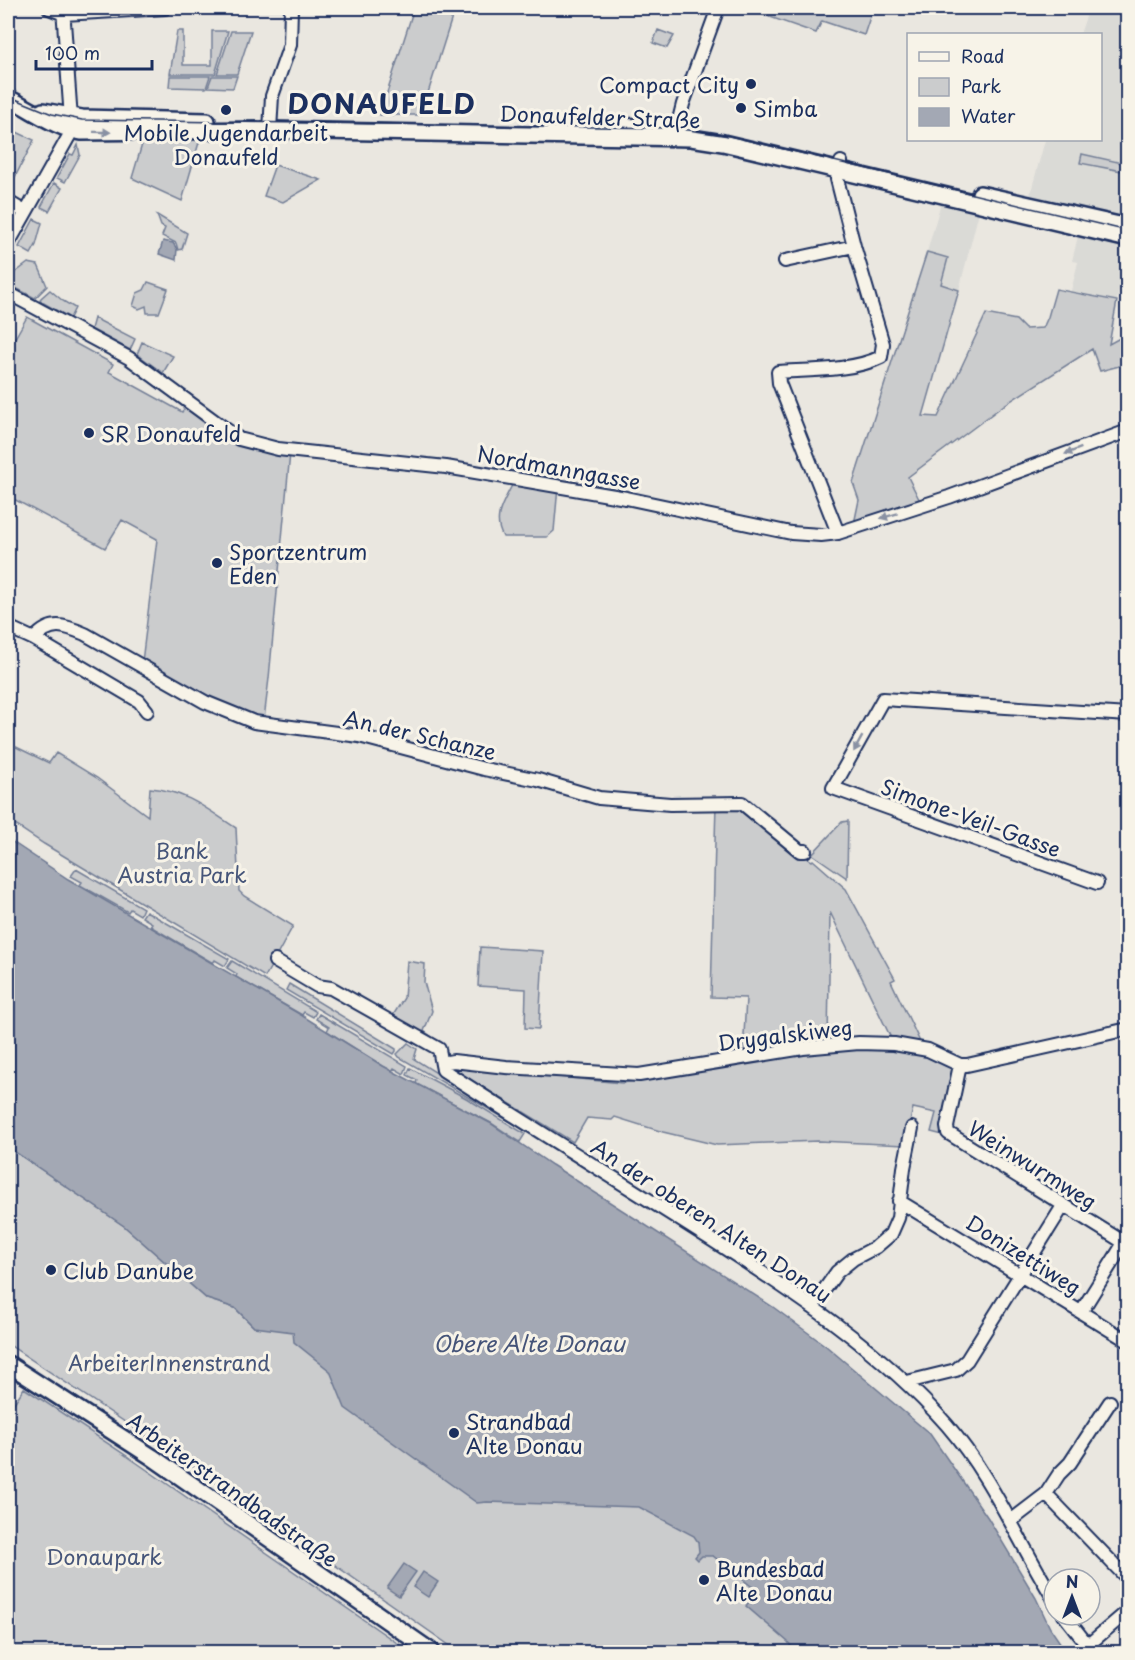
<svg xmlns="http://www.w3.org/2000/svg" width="1135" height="1660" font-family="'Playpen Sans',sans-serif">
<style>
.built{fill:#dadad6}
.green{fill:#cbcccd;stroke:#737e96;stroke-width:1.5}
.water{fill:#a3a8b4;stroke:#6d7892;stroke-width:1.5}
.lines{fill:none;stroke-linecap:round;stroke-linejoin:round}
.minor-casing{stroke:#1b2f5e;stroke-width:16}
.major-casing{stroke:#1b2f5e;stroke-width:20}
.minor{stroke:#f7f3e8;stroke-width:12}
.major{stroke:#f7f3e8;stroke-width:15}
.tram{stroke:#1b2f5e;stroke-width:1.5}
.oneway{fill:#8991a3}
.poi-dot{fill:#1b2f5e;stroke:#f7f3e8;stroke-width:2}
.labels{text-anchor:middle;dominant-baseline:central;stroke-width:6;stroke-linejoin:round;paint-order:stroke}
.poi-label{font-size:21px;fill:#1b2f5e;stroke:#f7f3e8;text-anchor:start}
.street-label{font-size:21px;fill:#1b2f5e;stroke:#f7f3e8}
.park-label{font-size:21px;fill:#47567a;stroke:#f7f3e8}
.water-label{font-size:22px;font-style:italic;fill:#445378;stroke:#f7f3e8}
.district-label{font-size:27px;font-weight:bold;letter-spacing:1.5px;fill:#1b2f5e;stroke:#f7f3e8}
</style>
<rect width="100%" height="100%" fill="#eae7e0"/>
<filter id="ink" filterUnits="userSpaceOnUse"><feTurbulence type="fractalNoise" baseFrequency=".0167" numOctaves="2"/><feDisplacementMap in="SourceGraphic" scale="12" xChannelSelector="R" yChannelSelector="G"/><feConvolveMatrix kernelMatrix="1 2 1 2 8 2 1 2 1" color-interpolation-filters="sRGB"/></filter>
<g filter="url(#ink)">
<path class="built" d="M1089 8H1127L1128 243 1117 301 1071 291 1078 262 1072 261 1079 232 1024 217 1045 140H1100V34H1080Z
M942 199 980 208 959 290 940 284 948 258 927 252Z"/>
<path class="green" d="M414 8H455L421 115H380Z
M744 8H873L864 35 822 21 816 33Z
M658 30 674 36 667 48 653 43Z
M177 31H183V65H212V31H228L215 74H170Z
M231 31H251L237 74H217Z
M170 76H210L206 88 169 87Z
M212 76H237L233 88 208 87Z
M8 128 34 140 14 179 8 175Z
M200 139 182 201 132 178 143 141Z
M78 145 80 155 65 182 57 178 70 154 73 155Z
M1082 154 1127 164V172L1080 163Z
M275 165 321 180 283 202 264 196Z
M54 183 62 188 49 211 41 207Z
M157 215 187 233 182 249 178 250 176 243 162 236 165 228 161 226Z
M34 219 42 223 36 245 31 254 19 247Z
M927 252 948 258 941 284 959 290 923 416 938 417 986 314 1016 320 1025 329 1043 328 1048 317 1056 289 1117 301 1109 344 1127 334V364L1100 371 1092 349 1004 405 908 477 921 503 854 524 859 500 853 483Z
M28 263 38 265 47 286 35 298 8 284V278Z
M148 282 168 289 159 313H147L146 306 139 309 133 306 137 293 144 290Z
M50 290 63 301 75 308 70 318 40 301 41 298Z
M27 317 113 364 109 372 115 375 182 412 186 406 238 443 290 453 269 678 264 719 216 705 142 662 157 539 122 520 105 548 8 496V334L15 338Z
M94 318 135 339 130 350 91 329Z
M142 342 173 356 163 373 137 354Z
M514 481 558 487 554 531 547 537H503C491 516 505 501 514 481Z
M8 743 49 763 56 753 97 778 148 816 150 788C186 791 207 809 236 828L239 891 244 896 293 926 265 977 44 844 8 820Z
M716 803H742L805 851 806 857 812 861 813 860 846 889 895 979 891 981 921 1044 892 1040 830 912 828 1042 743 1054 746 998 711 997Z
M848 821 847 878 812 854 842 822Z
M76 869 143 908 140 915 130 909 128 912 80 885 82 882 71 876Z
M146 911 229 959 225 966 215 960 213 963 150 926 152 923 142 917Z
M480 947 543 951 539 1029 525 1028 526 989 478 986Z
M232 961 315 1011 316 1012 313 1017 304 1012 302 1015 236 977 237 974 227 968Z
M407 961 425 964 424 982 432 1011 424 1031 432 1037 426 1041 390 1020 404 998Z
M289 984 396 1049V1051L394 1054 286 990Z
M319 1014 407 1066 404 1074 394 1068 392 1071 383 1066 327 1031 329 1027 316 1019Z
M408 1043 417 1049 414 1059 523 1127V1129L399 1057 397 1054Z
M847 1047 891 1048 911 1055 919 1053 952 1067 955 1073 943 1135 931 1132 936 1113 913 1108 905 1145 818 1141 717 1145 663 1132 615 1117 612 1120 587 1118 573 1142 450 1067 456 1065 461 1068 622 1083Z
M410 1068 466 1098 525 1134 520 1142 491 1123 416 1084 417 1080 407 1075Z
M8 1147 124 1226 207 1299 235 1308 254 1327 284 1280 885 1652H459L242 1500 8 1344Z
M24 1388 127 1456 410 1652H8V1412Z"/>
<path class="water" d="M163 241 173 243 177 249 176 260 159 254Z
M8 839 68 879 301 1015 383 1066 490 1123 552 1165 773 1307 826 1346 930 1434 988 1518 1036 1598 1050 1628 1065 1650 1063 1652H795L788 1642 746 1606 756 1590 713 1556H702L698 1560 695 1557 699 1552 698 1542 694 1536 639 1507 487 1502 477 1503 345 1408 330 1371 294 1342 293 1332 254 1327 235 1308 207 1299 124 1226 8 1147Z
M404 1564 416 1572 399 1596 387 1588Z
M423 1572 438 1582 428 1597 413 1587Z"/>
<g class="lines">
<g class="minor-casing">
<path id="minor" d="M49 8 64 14 165 8
M270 130 272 96 290 45 291 8
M675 136 683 104 718 8
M8 202 25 212
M8 244 69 136 71 119 63 8
M785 261 854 246
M8 293 129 358 239 439 278 449 446 467 626 498 791 533 821 535 838 533 949 497 1128 431
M838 533 779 383 778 372C810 370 853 371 881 357L883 344 854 246 837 179 841 162
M8 627 34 639 139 701 147 711
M34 639C51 620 64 625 85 634L205 702 254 722 359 736 484 769 538 780 599 798 670 804 742 803 800 851H805
M1097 883 833 788 883 699 1128 715
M275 961 317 986 331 988 439 1049 443 1070C532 1128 623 1183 712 1240 796 1294 881 1350 947 1425 992 1477 1018 1541 1054 1599
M442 1063 453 1061 506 1067 639 1075 803 1048 859 1043 894 1044 928 1050 960 1065H967L1128 1029
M960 1065 947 1127 948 1133 1128 1245
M899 1201 1128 1341
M812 1307 837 1272 853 1259 876 1247 891 1234 898 1218 904 1168 912 1128
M1081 1312 1124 1243
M907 1382 956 1370 967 1360 1063 1206
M1046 1494 1128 1579
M1012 1520 1046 1494 1059 1474 1070 1463 1110 1402
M1064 1615 1093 1652
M1087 1646 1128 1611"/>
</g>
<g class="major-casing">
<path id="major" d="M8 98C32 109 55 128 82 132L270 130 691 138 723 143 1128 239
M43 111 82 118 207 121
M561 125 687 128
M980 194 1128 227
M8 1364 152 1457 432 1652"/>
</g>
<use href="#minor" class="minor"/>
<use href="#major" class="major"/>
<path class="tram" d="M8 96 52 114 82 120 675 128 729 136 1128 231"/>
</g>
<defs><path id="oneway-solid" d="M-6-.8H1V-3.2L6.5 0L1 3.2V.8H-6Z" transform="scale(1.5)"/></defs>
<g class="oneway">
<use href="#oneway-solid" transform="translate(102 132) rotate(1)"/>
<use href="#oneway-solid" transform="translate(1073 451) rotate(159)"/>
<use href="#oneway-solid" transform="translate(889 516) rotate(163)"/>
<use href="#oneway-solid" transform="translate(858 744) rotate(119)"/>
</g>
</g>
<g class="poi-dot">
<circle cx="751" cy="84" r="6"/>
<circle cx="741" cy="108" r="6"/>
<circle cx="226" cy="110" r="6"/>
<circle cx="89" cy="433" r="6"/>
<circle cx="217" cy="563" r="6"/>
<circle cx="51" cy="1270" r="6"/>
<circle cx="454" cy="1433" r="6"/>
<circle cx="704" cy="1580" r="6"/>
</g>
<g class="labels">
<g class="poi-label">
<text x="739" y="84" text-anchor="end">Compact City</text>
<text x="753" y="108">Simba</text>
<text x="226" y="132" text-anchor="middle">Mobile Jugendarbeit<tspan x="226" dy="24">Donaufeld</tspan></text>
<text x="101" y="433">SR Donaufeld</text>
<text x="229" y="551">Sportzentrum<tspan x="229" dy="24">Eden</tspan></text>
<text x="63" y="1270">Club Danube</text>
<text x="466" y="1421">Strandbad<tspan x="466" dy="24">Alte Donau</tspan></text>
<text x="716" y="1568">Bundesbad<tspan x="716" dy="24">Alte Donau</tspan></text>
</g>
<g class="street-label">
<text transform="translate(600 116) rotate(2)">Donaufelder Straße</text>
<text transform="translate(559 467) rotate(10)">Nordmanngasse</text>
<text transform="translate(420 734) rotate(13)">An der Schanze</text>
<text transform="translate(971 817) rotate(20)">Simone-Veil-Gasse</text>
<text transform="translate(785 1034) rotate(-7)">Drygalskiweg</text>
<text transform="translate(1033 1164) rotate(32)">Weinwurmweg</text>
<text transform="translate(712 1220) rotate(33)">An der oberen Alten Donau</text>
<text transform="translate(1024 1254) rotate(32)">Donizettiweg</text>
<text transform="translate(233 1489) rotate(35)">Arbeiterstrandbadstraße</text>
</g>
<g class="park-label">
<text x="182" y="850">Bank<tspan x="182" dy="24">Austria Park</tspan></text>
<text x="169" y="1362">ArbeiterInnenstrand</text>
<text x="104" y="1556">Donaupark</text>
</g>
<g class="water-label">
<text x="529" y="1342">Obere Alte Donau</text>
</g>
<g class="district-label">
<text x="382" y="102">DONAUFELD</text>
</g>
</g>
<rect width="1135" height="1660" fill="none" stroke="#f7f3e8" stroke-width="30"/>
<rect x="15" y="15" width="1105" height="1630" fill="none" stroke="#1b2f5e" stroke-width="2" filter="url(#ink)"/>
<rect x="907" y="33" width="195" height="108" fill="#f7f3e8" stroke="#9fa5b1" stroke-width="1.5"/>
<rect x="919" y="52" width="30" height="9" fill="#f7f3e8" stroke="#9fa5b1" stroke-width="1.5"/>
<text x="961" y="63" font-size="18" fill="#1b2f5e">Road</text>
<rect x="919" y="78" width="30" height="18" fill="#cbcccd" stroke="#9fa5b1" stroke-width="1.5"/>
<text x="961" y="93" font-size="18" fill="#1b2f5e">Park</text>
<rect x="919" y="108" width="30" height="18" fill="#a3a8b4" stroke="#9fa5b1" stroke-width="1.5"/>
<text x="961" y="123" font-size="18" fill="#1b2f5e">Water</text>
<g transform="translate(1072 1597)"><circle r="28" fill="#f7f3e8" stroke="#9fa5b1" stroke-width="1.5"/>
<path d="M0-4.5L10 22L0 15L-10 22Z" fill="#1b2f5e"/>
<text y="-9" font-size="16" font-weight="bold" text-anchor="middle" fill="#1b2f5e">N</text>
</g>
<path d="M36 60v9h116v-9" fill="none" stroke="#1b2f5e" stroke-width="3"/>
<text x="45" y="60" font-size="18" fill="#1b2f5e" stroke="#f7f3e8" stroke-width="4.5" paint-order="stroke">100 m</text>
</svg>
